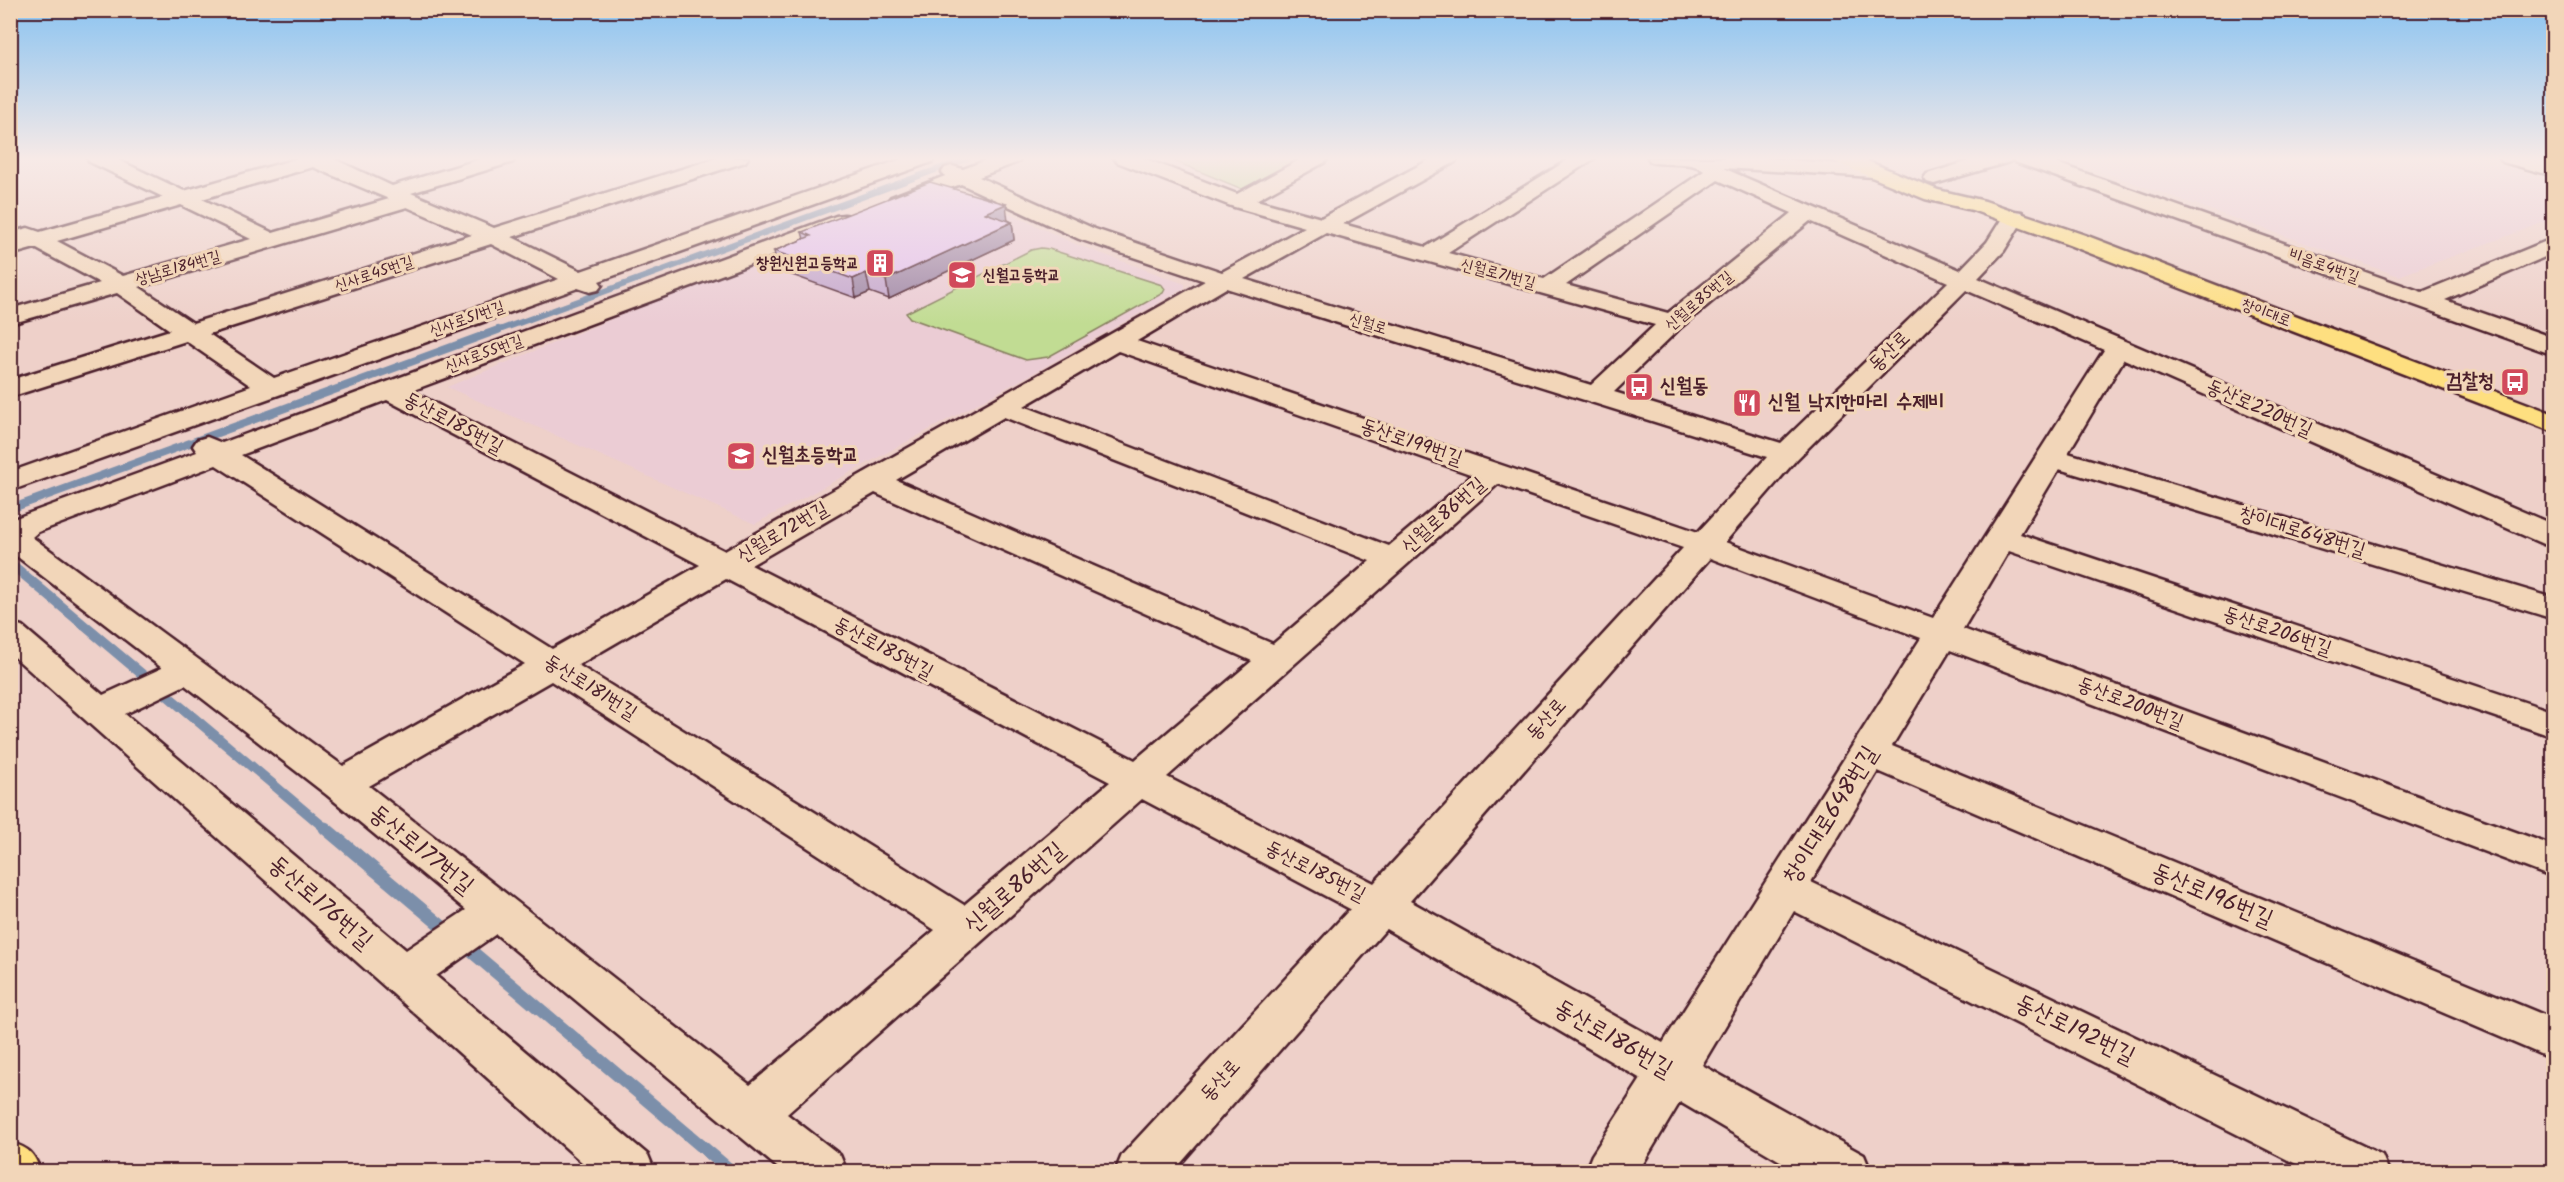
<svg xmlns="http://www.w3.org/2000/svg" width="2564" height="1182" font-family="Kalam,'Poor Story',sans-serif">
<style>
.built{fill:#ebccd4}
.green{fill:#c1dc93;stroke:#867e5f;stroke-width:1.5}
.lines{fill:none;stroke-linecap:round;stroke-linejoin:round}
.stream-far3{stroke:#7c8faa;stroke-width:6}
.stream-far2{stroke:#7c8faa;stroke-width:8}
.stream-far1{stroke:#7c8faa;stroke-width:10}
.stream{stroke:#7c8faa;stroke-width:13}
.minor-casing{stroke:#4a1f2b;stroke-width:5}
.major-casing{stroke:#4a1f2b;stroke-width:5}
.minor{fill:#f2d6b9;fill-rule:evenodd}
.major{fill:#fedf80;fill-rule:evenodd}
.wall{fill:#c4a7cd;stroke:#4a1f2b;stroke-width:1.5}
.shaded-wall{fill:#a088a7;stroke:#4a1f2b;stroke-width:1.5}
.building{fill:#e4c2ee;stroke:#4a1f2b;stroke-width:1.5}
.labels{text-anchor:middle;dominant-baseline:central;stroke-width:6;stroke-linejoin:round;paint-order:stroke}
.far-poi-label{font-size:16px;font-weight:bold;fill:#4a1f2b;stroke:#f2d6b9;text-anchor:end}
.far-street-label{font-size:16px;fill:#4a1f2b;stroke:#f2d6b9}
.street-label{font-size:20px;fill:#4a1f2b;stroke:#f2d6b9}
.poi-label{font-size:20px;font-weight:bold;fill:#4a1f2b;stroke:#f2d6b9;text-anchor:start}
.near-street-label{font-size:24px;fill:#4a1f2b;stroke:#f2d6b9}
</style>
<rect width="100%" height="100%" fill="#eed0c9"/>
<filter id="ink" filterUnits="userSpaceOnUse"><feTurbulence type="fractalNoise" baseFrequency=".0167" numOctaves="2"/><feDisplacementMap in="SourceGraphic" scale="12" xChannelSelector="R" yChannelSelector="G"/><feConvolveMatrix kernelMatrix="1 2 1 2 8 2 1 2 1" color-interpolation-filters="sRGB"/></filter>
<g filter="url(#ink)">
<path class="built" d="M2063 158H2476L2553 180V219L2399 276Z
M946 187H954L1075 244 1185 284V288L1032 374 755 524 447 387 740 266Z"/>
<path class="green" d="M1167 158H1302L1242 189Z
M1041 248 1049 249 1162 285 1165 289 1163 293 1048 357 1026 360 910 318 906 313 1031 250Z"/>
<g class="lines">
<path class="stream-far3" d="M494 332 968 158"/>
<path class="stream-far2" d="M10 509 498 330"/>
<path class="stream-far1" d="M10 563 326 829"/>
<path class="stream" d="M325 828 451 934
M464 945 732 1172"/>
<g class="minor-casing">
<path id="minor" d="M87 158H114L184 191 299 158H332L392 186 484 158H516L513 162 411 193 494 228 717 158H748L745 162 512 237 581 271 905 158H935L932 162 599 281 602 285 598 290 590 292 578 288 10 491V472L251 386 186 341 10 397V380L170 330 117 293 10 324V309L100 283 35 248 10 255V241L19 238 17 235 20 230 28 228 40 232 163 197 90 162ZM313 167 389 199 273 233 202 199ZM181 205 251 239 123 276 57 241ZM407 207 472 235 193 323 139 287ZM491 244 559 279 274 378 209 334Z
M992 158H1021L1018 162 979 177 1095 229 1222 272 1305 227 1231 206 1117 162 1114 158H1143L1237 194 1303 158H1328L1325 162 1256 200 1321 218 1433 158H1458L1455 162 1343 224 1426 247 1571 158H1595L1448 253 1544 279 1704 171C1692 160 1667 166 1651 162L1648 158H1763L1881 167 1884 171 1881 175 1874 177 1723 168 1960 270 1987 242 2006 212 2014 211 2022 212 2025 217 2004 251 1978 278 2554 525V546L2543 544 2124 359 2068 453 2554 598V619L2059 469 2020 534 2554 712V737L2009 551 1963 629 2554 846V878L1950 650 1892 746 2554 1019V1060L1878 771 1811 882 2382 1155 2389 1172H2312L1794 911 1702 1065 1864 1155 1871 1172H1799L1680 1102 1638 1172H1585L1592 1155 1641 1079 1386 929 1173 1172H1115L1122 1155 1350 909 1142 799 787 1114 840 1155 847 1172H783L496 934 436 976 648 1155 655 1172H593L10 653V623L22 626 103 695 162 668 10 551V524L16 518 197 452 193 446 197 440 207 437 222 443 836 216 844 215 852 216 855 221 852 226 411 391 725 551 1205 281 1079 239 961 184 898 207 891 205 888 201 891 197 945 176 942 172 945 168 952 166 963 169ZM1718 180 1792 213 1668 313 1566 285ZM1810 221 1948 282 1781 443 1614 392 1681 327ZM1326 233 1655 325 1591 385 1244 279ZM1226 288 1767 457 1698 532 1137 341ZM1966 290 2104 350 1933 618 1725 542 1796 460ZM1118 351 1473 475 1389 546 1024 406ZM387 400 700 565 552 649 241 455ZM1004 417 1370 561 1273 644 896 480ZM216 465 525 664 343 766 32 537 38 532ZM1498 484 1683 548 1374 883 1167 777ZM875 493 1252 661 1135 760 751 565ZM1710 558 1921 638 1663 1043 1410 901ZM726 579 1110 782 964 905 578 665ZM551 681 935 930 750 1085 369 786ZM185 685 327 795 466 910 406 950 125 714Z
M1979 158H2012L2009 162 1934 184 1927 182 1924 178 1927 174Z
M2012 158H2042L2422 292 2554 238V253L2445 300 2554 338V355L2015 162Z
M2500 158H2534L2554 164V176L2503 162Z"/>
</g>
<g class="major-casing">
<path id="major" d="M1832 158H1860L1938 190 1985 201 2085 235 2554 414V432L2069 245 1972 210 1925 199 1835 162Z
M10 1142C30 1149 33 1152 41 1172H10Z"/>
</g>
<use href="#minor" class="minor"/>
<use href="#major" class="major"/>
</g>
<path class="wall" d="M1008 220 1012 222 1014 240 889 299 870 292 856 298 778 270 774 251 804 239 802 232Z"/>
<path class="shaded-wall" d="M1006 204 1008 222 985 213Z
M1012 222 1014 240 889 299 886 280Z
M866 273 870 292 856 298 853 279Z"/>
<path class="building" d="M930 182 1006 204 985 213 1012 222 886 280 866 273 853 279 774 251 811 236 802 232Z"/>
</g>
<linearGradient id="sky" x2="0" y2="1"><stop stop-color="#8ac3f1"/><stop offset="0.49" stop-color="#f7eae7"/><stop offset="1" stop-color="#f7eae7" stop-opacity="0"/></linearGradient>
<rect width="2564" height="324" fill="url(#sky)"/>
<defs>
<g id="building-square" transform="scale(1.5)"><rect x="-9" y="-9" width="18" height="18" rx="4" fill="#d1495b" stroke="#f2d6b9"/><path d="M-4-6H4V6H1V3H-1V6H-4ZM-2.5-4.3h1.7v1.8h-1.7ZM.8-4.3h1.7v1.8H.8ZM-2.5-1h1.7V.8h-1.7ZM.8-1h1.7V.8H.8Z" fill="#fff"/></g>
<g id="school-square" transform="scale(1.5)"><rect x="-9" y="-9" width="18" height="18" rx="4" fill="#d1495b" stroke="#f2d6b9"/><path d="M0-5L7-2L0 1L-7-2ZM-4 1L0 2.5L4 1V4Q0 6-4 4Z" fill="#fff"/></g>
<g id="bus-square" transform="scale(1.5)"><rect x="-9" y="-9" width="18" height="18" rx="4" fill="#d1495b" stroke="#f2d6b9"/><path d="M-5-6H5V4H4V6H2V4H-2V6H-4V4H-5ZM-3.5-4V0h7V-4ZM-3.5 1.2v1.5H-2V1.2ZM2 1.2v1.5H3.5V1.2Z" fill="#fff"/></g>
<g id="restaurant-square" transform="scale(1.5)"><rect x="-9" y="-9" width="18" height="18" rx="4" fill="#d1495b" stroke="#f2d6b9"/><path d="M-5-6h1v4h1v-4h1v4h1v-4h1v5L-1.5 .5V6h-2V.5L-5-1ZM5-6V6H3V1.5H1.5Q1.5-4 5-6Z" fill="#fff"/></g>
</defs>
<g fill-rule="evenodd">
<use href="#building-square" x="880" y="263"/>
<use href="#school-square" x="962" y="275"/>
<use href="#bus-square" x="2515" y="382"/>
<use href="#bus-square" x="1639" y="387"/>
<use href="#restaurant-square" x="1747" y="403"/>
<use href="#school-square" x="741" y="456"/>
</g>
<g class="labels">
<g class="far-poi-label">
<text x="859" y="263">창원신원고등학교</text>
<text x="983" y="275" text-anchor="start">신월고등학교</text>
</g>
<g class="far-street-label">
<text transform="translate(2324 266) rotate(20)">비음로4번길</text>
<text transform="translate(178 268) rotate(-16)">상남로184번길</text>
<text transform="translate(374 274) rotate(-18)">신사로45번길</text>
<text transform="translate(1498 274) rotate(15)">신월로71번길</text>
<text transform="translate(1699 301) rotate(-40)">신월로85번길</text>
<text transform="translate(2266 313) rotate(21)">창이대로</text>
<text transform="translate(467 319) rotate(-19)">신사로51번길</text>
<text transform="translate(1368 324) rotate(17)">신월로</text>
<text transform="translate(484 354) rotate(-20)">신사로55번길</text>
</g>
<g class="street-label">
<text transform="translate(1890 352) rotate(-44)">동산로</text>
<text transform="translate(2259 409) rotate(24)">동산로220번길</text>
<text transform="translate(453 424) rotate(28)">동산로185번길</text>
<text transform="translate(1411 443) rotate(19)">동산로199번길</text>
<text transform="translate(1444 516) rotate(-41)">신월로86번길</text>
<text transform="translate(783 533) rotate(-30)">신월로72번길</text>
<text transform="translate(2302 533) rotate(17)">창이대로648번길</text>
<text transform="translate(2277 632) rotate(19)">동산로206번길</text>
<text transform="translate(883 649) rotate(28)">동산로185번길</text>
<text transform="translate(590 688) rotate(32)">동산로181번길</text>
<text transform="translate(2130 704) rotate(21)">동산로200번길</text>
<text transform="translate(1547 720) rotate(-48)">동산로</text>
<text transform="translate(1315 872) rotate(27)">동산로185번길</text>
<text transform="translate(1221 1081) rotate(-48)">동산로</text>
</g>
<g class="poi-label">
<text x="2494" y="382" text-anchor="end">검찰청</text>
<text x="1660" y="387">신월동</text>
<text x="1768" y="403">신월 낙지한마리 수제비</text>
<text x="762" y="456">신월초등학교</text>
</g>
<g class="near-street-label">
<text transform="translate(1831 815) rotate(-58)">창이대로648번길</text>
<text transform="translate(421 850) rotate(39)">동산로177번길</text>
<text transform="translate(1015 888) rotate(-41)">신월로86번길</text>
<text transform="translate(2212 896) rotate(23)">동산로196번길</text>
<text transform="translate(320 903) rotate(41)">동산로176번길</text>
<text transform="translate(2075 1030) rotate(26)">동산로192번길</text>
<text transform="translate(1613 1039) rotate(30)">동산로186번길</text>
</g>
</g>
<rect width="2564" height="1182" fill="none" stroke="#f2d6b9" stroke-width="36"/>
<rect x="18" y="18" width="2528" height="1146" fill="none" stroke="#4a1f2b" stroke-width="2" filter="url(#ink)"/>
</svg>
